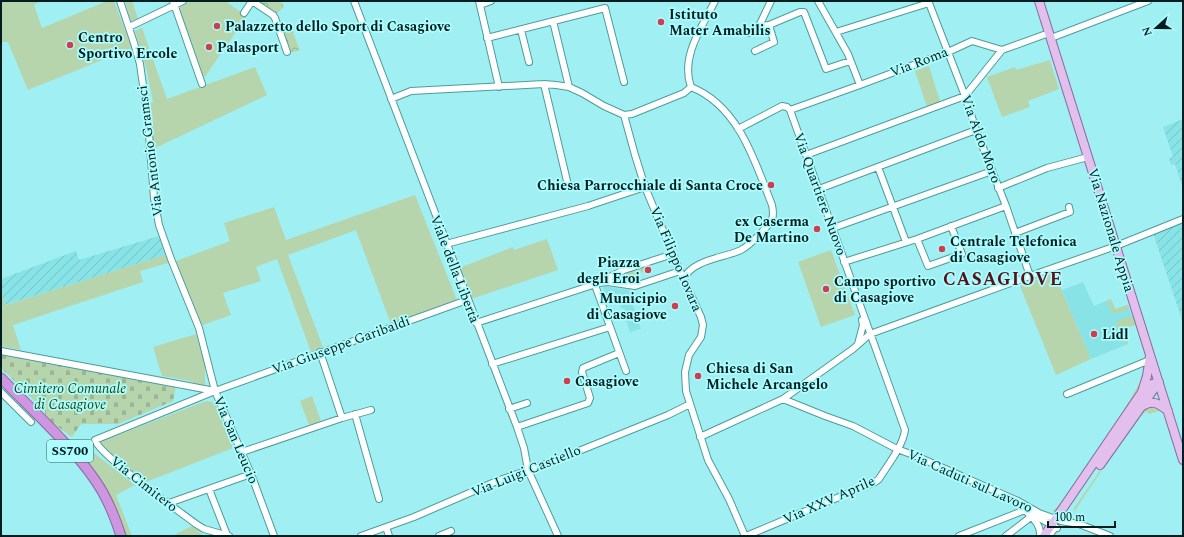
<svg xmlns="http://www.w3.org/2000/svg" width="1184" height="537" font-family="Spectral,serif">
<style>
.built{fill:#88e3e6}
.industrial{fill:url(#industrial-furrows)}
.green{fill:#b6d5ac}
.cemetery{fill:url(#cemetery-stones)}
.park{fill:url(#park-crowns)}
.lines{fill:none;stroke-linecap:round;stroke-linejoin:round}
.minor-casing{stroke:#4c9c9e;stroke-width:8}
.major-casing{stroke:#866b9c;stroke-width:10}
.highway-casing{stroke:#866b9c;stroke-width:11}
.minor{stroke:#fff;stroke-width:6}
.major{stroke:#e2bfec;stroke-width:8}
.highway{stroke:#ce95e0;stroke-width:9}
.poi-dot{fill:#ce3e4f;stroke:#adfdff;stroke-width:1.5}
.labels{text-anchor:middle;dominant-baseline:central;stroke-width:3.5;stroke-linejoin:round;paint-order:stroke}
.shield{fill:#adfdff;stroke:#346162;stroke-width:1}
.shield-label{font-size:13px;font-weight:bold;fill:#001e1f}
.poi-label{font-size:14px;font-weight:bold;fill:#001e1f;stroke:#adfdff;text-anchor:start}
.street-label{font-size:14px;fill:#001e1f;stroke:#adfdff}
.park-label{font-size:14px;font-style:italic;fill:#1f470e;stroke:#adfdff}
.district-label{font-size:18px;font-weight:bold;letter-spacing:1px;fill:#57111b;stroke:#adfdff}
</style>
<defs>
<pattern id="industrial-furrows" width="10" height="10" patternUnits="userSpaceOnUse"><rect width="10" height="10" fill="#88e3e6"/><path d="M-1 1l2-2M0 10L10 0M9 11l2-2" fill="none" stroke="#74c2c5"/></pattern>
<pattern id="cemetery-stones" width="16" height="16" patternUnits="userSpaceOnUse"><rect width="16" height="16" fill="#b6d5ac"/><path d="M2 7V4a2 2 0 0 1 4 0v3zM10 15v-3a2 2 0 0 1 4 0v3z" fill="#9bb694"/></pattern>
<pattern id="park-crowns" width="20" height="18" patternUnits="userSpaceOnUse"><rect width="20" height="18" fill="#b6d5ac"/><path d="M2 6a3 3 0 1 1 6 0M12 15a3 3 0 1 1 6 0" fill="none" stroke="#9bb694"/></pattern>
</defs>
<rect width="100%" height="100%" fill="#a0eff2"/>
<path class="built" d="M1083 282 1094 306 1111 299 1115 309 1128 305 1135 325 1123 329 1128 344 1091 359 1062 290Z
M604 286 629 290 634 303H632L641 329 630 332 623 311 626 309 621 308 619 299 621 297 608 294V298L604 299 602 295Z"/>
<path class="industrial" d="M1183 119V189L1175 164 1171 165 1169 158 1173 157 1163 127Z
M1183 222V323L1153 233Z
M159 236 165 255 5 305 1 292V279L76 251 79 260Z"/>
<path class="green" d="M1 1H42L34 5 42 28 107 1H114L132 48 28 90 8 42H1Z
M125 1H132L138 19 131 21Z
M191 1H225L247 16 204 78 178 8Z
M142 28 167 99 255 67 267 95 153 149V119L150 103 153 102 147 71 135 31Z
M1050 60 1059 89 1028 101 1030 107 1002 117 987 77 1015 67 1016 70Z
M929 66 940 101 927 107 915 71Z
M415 195 458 303 392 327 356 230 288 255 323 347 311 352 277 259 256 267 261 281 223 293 231 315 200 326 193 305 176 261 230 241 224 223 274 207 286 240Z
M547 239 558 270 471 299 459 268 513 247 514 250Z
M831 250 855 315 821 327 798 262Z
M165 255 168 263 140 271 143 282 13 325 21 350 1 346V292L6 305Z
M645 264 647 268 645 269V271L641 273 640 270 634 272 635 275 631 276 626 274 625 271Z
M1054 272 1091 359 1056 375 1020 286Z
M1111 299 1115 309 1128 305 1129 309 1116 314 1115 312 1112 313 1107 301Z
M1132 316 1135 325 1123 329 1128 344 1125 345 1115 323 1119 322V320Z
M196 334 205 364V386L186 380 162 376 153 347Z
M1146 364V374L1139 392 1062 509 1055 512 1053 511 1064 499 1122 413 1143 377 1144 374 1143 367Z
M312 396 321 421 309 425 300 401Z
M206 401 212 402 216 405 233 448 146 482 105 450 100 442Z
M1150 408H1158L1162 410 1149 414 1146 411 1141 416 1122 440 1074 512V508L1141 411Z
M72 443 76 444 80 450 86 448 89 449 135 485 116 495 132 536H125L71 445Z
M192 526 204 536H172Z"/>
<path class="cemetery" d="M1 355 176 386 173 401 118 424H81L72 437 45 418V411L1 368Z"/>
<path class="park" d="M257 1H281L284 7 275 15Z
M289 23 300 50 290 53 279 25Z"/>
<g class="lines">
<g class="minor-casing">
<path id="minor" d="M120 1 134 43 140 64 148 121 154 198 159 225 171 259 199 328 215 391 251 474 274 536
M173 1 202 84
M252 1 273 15 275 18 287 52
M354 1 517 427 524 448 528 470 558 536
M479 1 499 87
M818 1 848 54 860 85
M480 5 491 1
M244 13 252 1
M553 21 569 87
M759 26 771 1
M129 27 183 1
M521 30 529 62
M836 32 929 3 965 96 976 130 1006 206 1030 276
M749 33 759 26 769 25 800 12H804L826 69 850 61
M487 38 605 8 624 82
M1051 38 1148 1
M755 51 774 42 769 25
M544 84 567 181
M691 87C680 57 702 27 715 1
M391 99 411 91 544 84 556 85 569 87 582 93 604 106 624 115
M790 110 860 85 948 52 972 41 1002 50 1049 33
M624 115 635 155 645 187 680 271 701 317 703 325 701 337 689 355 685 372 686 391 708 460 729 499 745 536
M624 115 632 114 684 93 691 87
M738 129 782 106 787 107 790 110 905 430C903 446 887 466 879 479L875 482 746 536
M806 155 965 96 1002 50
M878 167 906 242
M998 188 1047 168 1088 157
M819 189 976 130
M833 228 992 171
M1015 233 1070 212 1069 207
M917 239 928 266 962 254 951 226
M446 244 588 206 645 187
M673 254 624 270 601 281 599 283 608 282 635 286 680 271
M844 262 917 239 1006 206
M684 279C691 260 724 258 741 250 749 246 755 239 762 232 771 221 775 220 772 205 755 162 739 106 691 87
M595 285 626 371
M476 323 599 283
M858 344 863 325 862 320
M1 351 215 391
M320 352 342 418 371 410
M492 364 610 327
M1 392 31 422
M1067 394 1152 359
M783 399 825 416 853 426 897 449 916 456 1018 501 1039 513 1061 521 1079 524 1110 536
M509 409 527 403
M355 414 379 499
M517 427 588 403 590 398 582 372 583 368 619 353
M700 437 783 399 853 349 870 334 1030 276 1116 246 1183 219
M242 452 342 418
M209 489 227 535
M169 503 251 474
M1023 508C1031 517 1041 523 1040 536
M1032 514 1057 528
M386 527 389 536
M229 536 204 529 196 524C179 511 99 455 95 440L215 391 467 300
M361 536 414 517 497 481 554 461 668 415 690 404
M439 536 451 531
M959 536 1025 510 1027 507
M1006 536 1032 516
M1049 536 1054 529V523"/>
</g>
<g class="major-casing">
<path id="major" d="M1039 1 1183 460
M1142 392 1147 376 1150 356
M1141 407C1152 399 1158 403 1168 411
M1100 465 1156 386
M1044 536 1142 392 1152 384 1159 382"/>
</g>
<g class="highway-casing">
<path id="highway" d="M1 378C32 410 70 444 95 480 107 497 115 517 121 536"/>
</g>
<use href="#minor" class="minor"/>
<use href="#major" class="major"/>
<use href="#highway" class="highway"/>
</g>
<g class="poi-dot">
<circle cx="661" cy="22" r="4"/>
<circle cx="217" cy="26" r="4"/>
<circle cx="70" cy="45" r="4"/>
<circle cx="209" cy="47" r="4"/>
<circle cx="771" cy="185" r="4"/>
<circle cx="817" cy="229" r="4"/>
<circle cx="942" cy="249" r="4"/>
<circle cx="648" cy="270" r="4"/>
<circle cx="826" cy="289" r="4"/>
<circle cx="675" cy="306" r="4"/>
<circle cx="1094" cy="334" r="4"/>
<circle cx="698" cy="376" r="4"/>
<circle cx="567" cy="381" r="4"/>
</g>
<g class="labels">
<rect class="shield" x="47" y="440" width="46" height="22" rx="3"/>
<g class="shield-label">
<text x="70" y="451">SS700</text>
</g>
<g class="poi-label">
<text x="669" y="14">Istituto<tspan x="669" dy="16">Mater Amabilis</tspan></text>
<text x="225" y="26">Palazzetto dello Sport di Casagiove</text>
<text x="78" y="37">Centro<tspan x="78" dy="16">Sportivo Ercole</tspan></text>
<text x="217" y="47">Palasport</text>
<text x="763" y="185" text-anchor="end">Chiesa Parrocchiale di Santa Croce</text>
<text x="809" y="221" text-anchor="end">ex Caserma<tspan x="809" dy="16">De Martino</tspan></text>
<text x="950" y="241">Centrale Telefonica<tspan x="950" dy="16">di Casagiove</tspan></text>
<text x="640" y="262" text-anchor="end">Piazza<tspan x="640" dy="16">degli Eroi</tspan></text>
<text x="834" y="281">Campo sportivo<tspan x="834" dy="16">di Casagiove</tspan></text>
<text x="667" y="298" text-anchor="end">Municipio<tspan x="667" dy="16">di Casagiove</tspan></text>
<text x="1102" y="334">Lidl</text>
<text x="706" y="368">Chiesa di San<tspan x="706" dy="16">Michele Arcangelo</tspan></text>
<text x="575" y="381">Casagiove</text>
</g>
<g class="street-label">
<text transform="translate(919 62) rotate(-21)">Via Roma</text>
<text transform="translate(981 139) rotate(70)">Via Aldo Moro</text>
<text transform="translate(150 151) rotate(-97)">Via Antonio Gramsci</text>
<text transform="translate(820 194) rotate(70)">Via Quartiere Nuovo</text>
<text transform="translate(1111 230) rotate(73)">Via Nazionale Appia</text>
<text transform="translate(676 259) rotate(67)">Via Filippo Iovara</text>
<text transform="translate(455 269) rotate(69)">Viale della Libertà</text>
<text transform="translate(341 345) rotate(-20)">Via Giuseppe Garibaldi</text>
<text transform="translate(236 440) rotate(67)">Via San Leucio</text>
<text transform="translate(526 471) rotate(-22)">Via Luigi Castiello</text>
<text transform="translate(970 481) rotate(24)">Via Caduti sul Lavoro</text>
<text transform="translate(144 484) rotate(38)">Via Cimitero</text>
<text transform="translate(829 500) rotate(-24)">Via XXV Aprile</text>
</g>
<g class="park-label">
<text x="70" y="388">Cimitero Comunale<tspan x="70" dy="16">di Casagiove</tspan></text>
</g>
<g class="district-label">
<text x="1003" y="279">CASAGIOVE</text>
</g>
</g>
<rect width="1184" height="537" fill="none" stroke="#001e1f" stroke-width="4"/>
<g transform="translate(1156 28) rotate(249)" stroke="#adfdff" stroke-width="3" paint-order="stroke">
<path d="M0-3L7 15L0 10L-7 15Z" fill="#001e1f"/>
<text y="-6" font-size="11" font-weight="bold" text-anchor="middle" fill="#001e1f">N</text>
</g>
<path d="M1048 521v6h67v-6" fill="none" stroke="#001e1f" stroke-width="2"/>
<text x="1054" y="521" font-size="12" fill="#001e1f" stroke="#adfdff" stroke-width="3" paint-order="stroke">100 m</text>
</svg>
